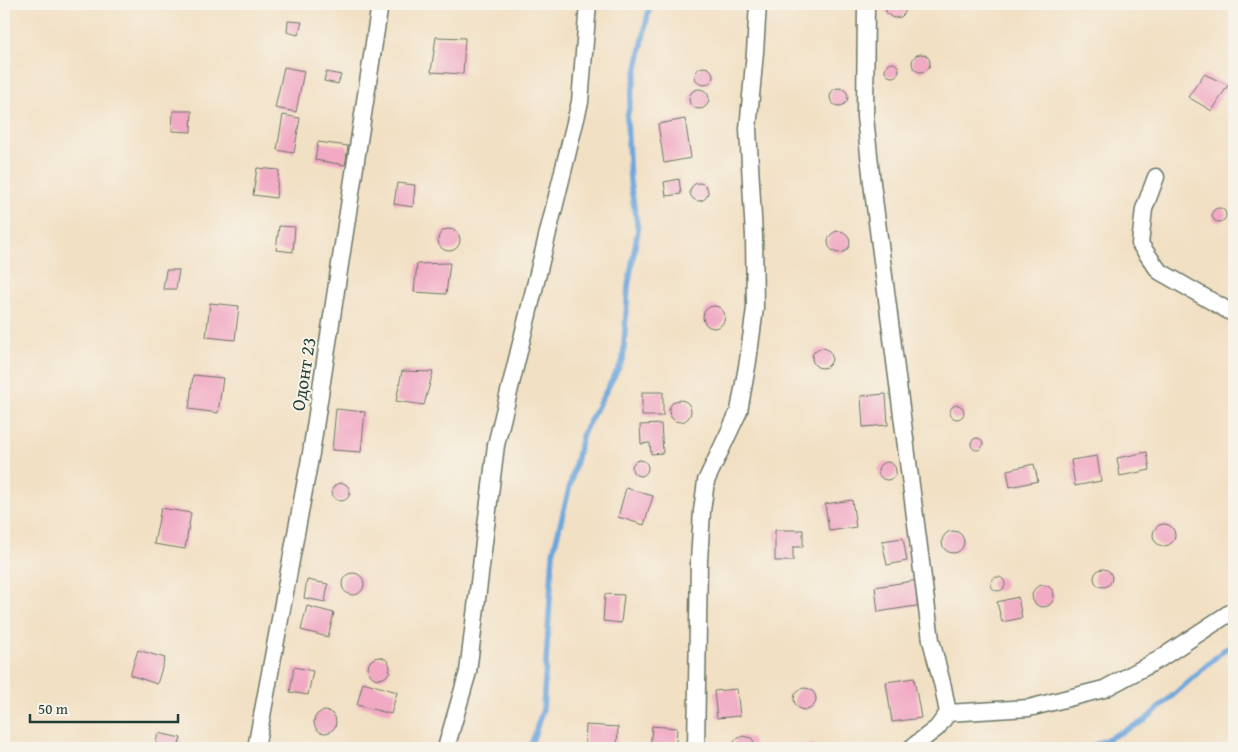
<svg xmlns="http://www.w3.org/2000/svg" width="1238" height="752" font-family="'Gentium Book Plus',serif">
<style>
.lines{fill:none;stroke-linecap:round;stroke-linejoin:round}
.stream{stroke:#6ca6dc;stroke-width:5.5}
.building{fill:#f1a9c4}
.minor-casing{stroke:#697666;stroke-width:19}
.minor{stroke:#fff;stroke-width:16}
.labels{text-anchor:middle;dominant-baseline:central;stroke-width:4;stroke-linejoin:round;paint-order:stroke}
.street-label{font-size:19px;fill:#1f3d34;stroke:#f7f3e8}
</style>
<rect width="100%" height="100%" fill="#f7f3e8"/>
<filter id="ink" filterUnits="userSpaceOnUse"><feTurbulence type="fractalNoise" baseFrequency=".02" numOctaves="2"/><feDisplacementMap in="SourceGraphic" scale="10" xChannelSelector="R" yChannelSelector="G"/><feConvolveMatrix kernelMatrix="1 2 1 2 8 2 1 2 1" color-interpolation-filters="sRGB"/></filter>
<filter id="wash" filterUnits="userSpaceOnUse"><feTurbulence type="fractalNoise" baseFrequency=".0096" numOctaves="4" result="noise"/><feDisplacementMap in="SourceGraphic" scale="20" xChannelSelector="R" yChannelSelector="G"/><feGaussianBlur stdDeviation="1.12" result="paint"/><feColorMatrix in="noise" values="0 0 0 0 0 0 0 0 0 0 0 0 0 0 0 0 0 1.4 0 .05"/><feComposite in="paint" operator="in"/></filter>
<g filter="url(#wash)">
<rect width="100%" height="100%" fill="#f2e0c4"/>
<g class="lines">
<path class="stream" d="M530 748 543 709 553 553 583 433 623 360 628 286 638 230 630 182 627 118 650 4
M1089 748 1144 721 1225 649 1234 646"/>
</g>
<g id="blocks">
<path class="building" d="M886 4H907V8L904 14 901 17 894 18 891 17 886 12Z
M288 21 302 22 298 35 287 32Z
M436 37 465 38 463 74 431 72Z
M912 63a9 9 0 1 1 18 0a9 9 0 1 1-18 0Z
M885 70a7 7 0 1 1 14 0a7 7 0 1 1-14 0Z
M284 67 304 71 296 112 275 108Z
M695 76a9 9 0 1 1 18 0a9 9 0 1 1-18 0Z
M326 72 341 75 338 84 324 81Z
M1204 74 1228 85 1212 111 1188 97Z
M830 97a9 9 0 1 1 18 0a9 9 0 1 1-18 0Z
M689 99a10 10 0 1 1 20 0a10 10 0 1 1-20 0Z
M173 111H192L191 132 172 131Z
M283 115 300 118 294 153 277 150Z
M685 119 691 158 664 163 658 124Z
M318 142 348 146 345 165 315 160Z
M257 168 279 170 276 198 253 195Z
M679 179 681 194 666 196 664 182Z
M397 183 415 185 413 207 394 204Z
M690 192a9 9 0 1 1 18 0a9 9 0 1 1-18 0Z
M1212 215a7 7 0 1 1 14 0a7 7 0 1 1-14 0Z
M279 226 295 227 293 252 276 250Z
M438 240a11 11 0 1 1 22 0a11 11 0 1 1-22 0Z
M828 242a11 11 0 1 1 22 0a11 11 0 1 1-22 0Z
M450 263 446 294 414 292 417 264Z
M166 270H179L176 289H163Z
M210 303 239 306 235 340 206 337Z
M703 317a11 11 0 1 1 22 0a11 11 0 1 1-22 0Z
M812 358a10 10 0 1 1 20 0a10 10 0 1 1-20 0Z
M402 371 433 372 424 405 396 401Z
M193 375 223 378 218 413 189 409Z
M642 392H663V416H642Z
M886 394 888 425 863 427 861 396Z
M669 411a11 11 0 1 1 22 0a11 11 0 1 1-22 0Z
M950 412a7 7 0 1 1 14 0a7 7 0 1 1-14 0Z
M336 409 365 412 361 452 332 450Z
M661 424 663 453 651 454 650 443 641 444 640 425Z
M971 444a6 6 0 1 1 12 0a6 6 0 1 1-12 0Z
M1147 452 1150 470 1120 476 1117 458Z
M1097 456 1101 481 1075 486 1071 460Z
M632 468a8 8 0 1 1 16 0a8 8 0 1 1-16 0Z
M878 471a9 9 0 1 1 18 0a9 9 0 1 1-18 0Z
M1034 464 1038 481 1010 487 1007 470Z
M332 492a9 9 0 1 1 18 0a9 9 0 1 1-18 0Z
M626 488 653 496 644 525 618 517Z
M852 500 856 527 829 531 825 504Z
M161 508 191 513 185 549 154 544Z
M1153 535a11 11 0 1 1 22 0a11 11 0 1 1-22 0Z
M775 530H803V547H793V561H775Z
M942 542a11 11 0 1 1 22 0a11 11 0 1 1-22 0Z
M903 538 907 561 887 565 882 541Z
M1094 578a9 9 0 1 1 18 0a9 9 0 1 1-18 0Z
M342 584a11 11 0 1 1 22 0a11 11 0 1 1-22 0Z
M991 584a7 7 0 1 1 14 0a7 7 0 1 1-14 0Z
M307 580 328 584 325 602 304 598Z
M918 580 922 605 878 612 875 587Z
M1032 596a11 11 0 1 1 22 0a11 11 0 1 1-22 0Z
M605 594 624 595 621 623 603 621Z
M1018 597 1022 618 1002 622 997 602Z
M307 606 334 613 328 637 301 630Z
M138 650 165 658 157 684 130 675Z
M368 668a11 11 0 1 1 22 0a11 11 0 1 1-22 0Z
M294 667 313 671 308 695 290 692Z
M914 678 921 718 892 722 886 682Z
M363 682 397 692 391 714 357 705Z
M794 699a11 11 0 1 1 22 0a11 11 0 1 1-22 0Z
M737 689 740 716 717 718 714 691Z
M314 722a11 11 0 1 1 22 0a11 11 0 1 1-22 0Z
M586 725 618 727 617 747 585 745Z
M652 726 677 728 676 743 667 742V748H650Z
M158 733 181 738 178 748H155Z
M743 736 751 738 753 740 755 748H733L734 742 736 739Z
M810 744 817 746 819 748H802Z"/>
</g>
</g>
<g filter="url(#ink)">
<use href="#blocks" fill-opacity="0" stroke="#697666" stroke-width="1"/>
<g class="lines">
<g class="minor-casing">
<path id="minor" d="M866 4 865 117 872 183 931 640 943 687 948 713 937 728 911 748
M1156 177 1144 209 1140 244 1159 271 1234 314
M948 713 1029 708 1104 689 1158 660 1234 610
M256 748 311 453 380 4
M446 748 468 672 496 445 580 102 588 4
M696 748 699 561 702 511 706 481 739 411 748 361 755 308 754 236 748 129 755 52 758 4"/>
</g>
<use href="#minor" class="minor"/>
</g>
</g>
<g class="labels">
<g class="street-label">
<text transform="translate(303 374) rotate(-81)">Одонт 23</text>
</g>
</g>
<rect width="1238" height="752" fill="none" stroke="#f7f3e8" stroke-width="20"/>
<path d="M30 714v8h148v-8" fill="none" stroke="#1f3d34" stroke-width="2.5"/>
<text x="38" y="714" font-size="15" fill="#1f3d34" stroke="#f7f3e8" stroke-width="4" paint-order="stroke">50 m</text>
</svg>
